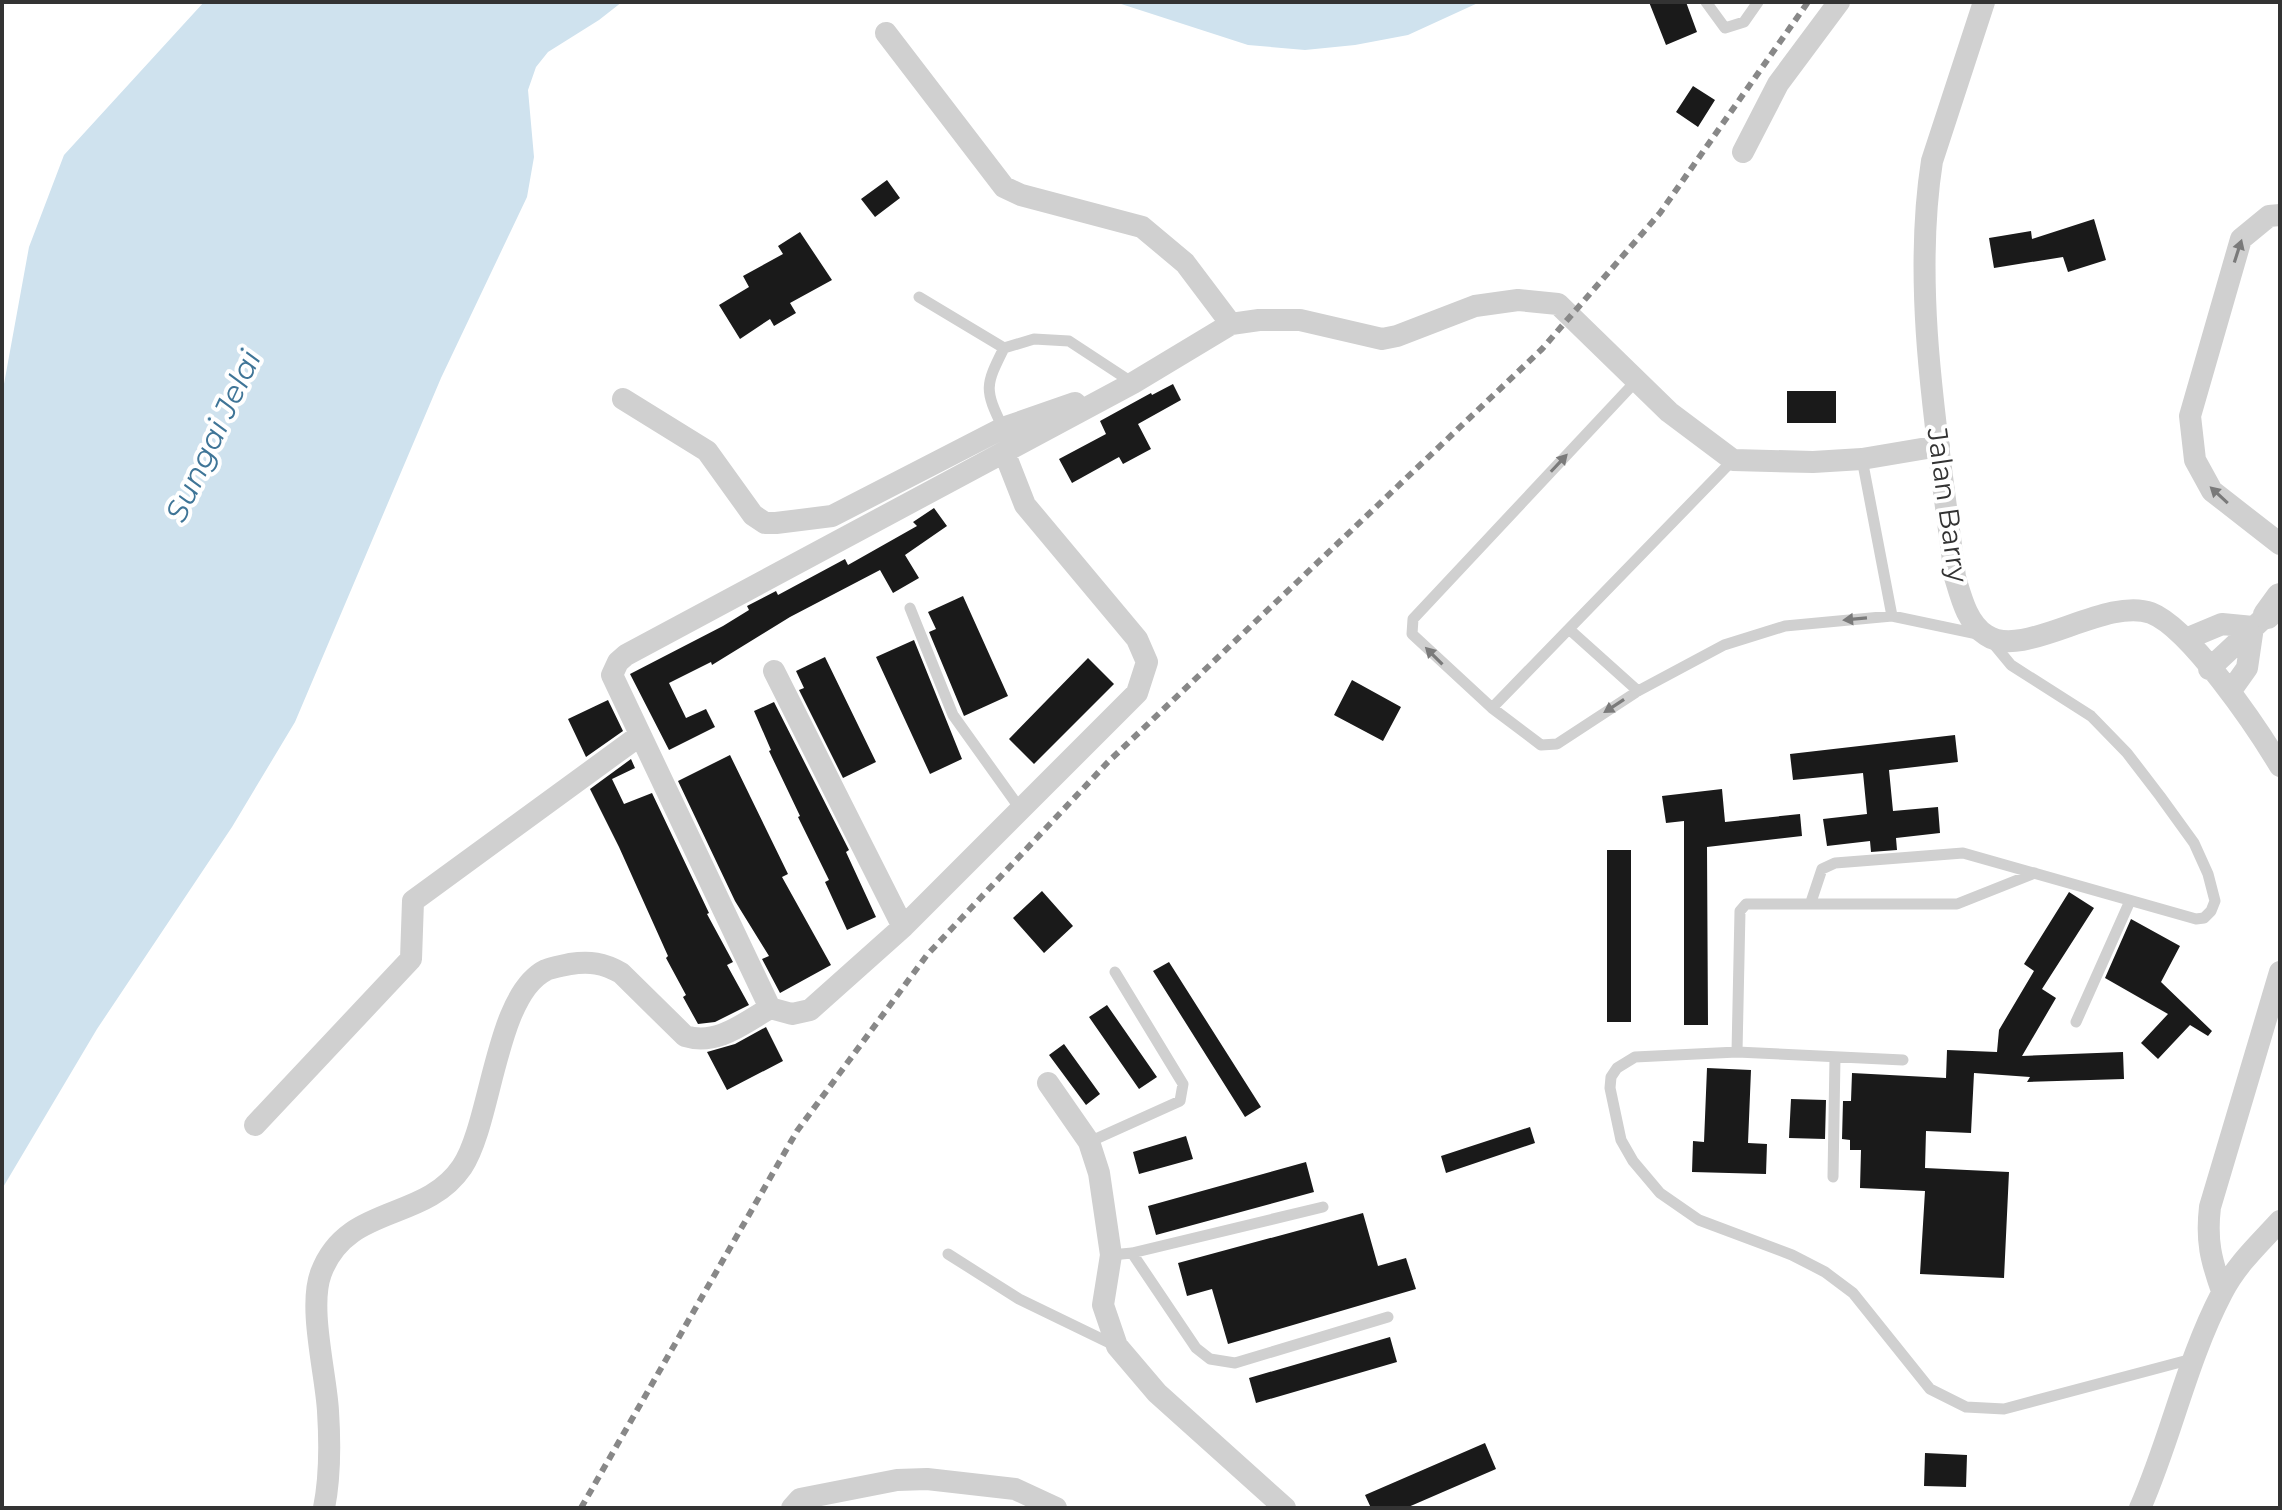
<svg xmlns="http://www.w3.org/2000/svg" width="2282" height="1510" font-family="Montserrat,sans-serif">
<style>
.water{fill:#cfe2ee}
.building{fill:#1a1a1a}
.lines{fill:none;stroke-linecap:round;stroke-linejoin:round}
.service{stroke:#d0d0d0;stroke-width:11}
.minor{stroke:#d0d0d0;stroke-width:22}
.tertiary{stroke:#d0d0d0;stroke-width:28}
.rail{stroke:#888;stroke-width:6;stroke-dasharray:8 6;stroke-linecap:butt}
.oneway{fill:#7a7a7a}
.labels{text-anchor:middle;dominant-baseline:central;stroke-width:8;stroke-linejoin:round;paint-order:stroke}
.street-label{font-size:28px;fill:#333;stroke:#fff}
.water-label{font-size:30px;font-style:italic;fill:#3f7597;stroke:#fff}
</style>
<rect width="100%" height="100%" fill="#fff"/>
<path class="water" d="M204 2H622L599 20 548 52 536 67 528 90 534 157 527 197 441 378 295 722 232 827 97 1029 2 1189V395L29 247 64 155Z
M1115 2H1480L1408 35 1355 45 1305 50 1248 45Z"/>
<path class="building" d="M1649 2H1686L1697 32 1666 45Z
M1693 86 1715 100 1698 127 1676 112Z
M887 180 900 198 875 217 861 199Z
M2094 219 2106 260 2068 272 2063 257 1994 268 1989 238 2031 231 2032 239Z
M800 232 832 280 790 303 796 313 774 326 770 319 740 339 719 305 749 287 743 276 783 254 778 246Z
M1173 384 1181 400 1138 424 1151 449 1123 464 1119 457 1072 483 1059 459 1106 434 1100 421 1151 393 1152 395Z
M1787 391H1836V423H1787Z
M934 508 947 526 905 555 919 578 893 593 880 570 790 617 712 665 711 662 669 683 686 718 706 709 715 727 669 750 630 674 723 626 749 610 747 606 776 591 778 595 845 559 848 565 917 526 913 522Z
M963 596 1008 696 964 716 929 632 936 629 928 612Z
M914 640 962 759 930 774 876 657Z
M825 657 876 762 843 778 799 690 804 688 796 671Z
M1088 658 1114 684 1034 764 1009 739Z
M1352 680 1401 707 1383 741 1334 715Z
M608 700 623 731 586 757 568 719Z
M774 702 849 850 846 852 876 917 847 930 825 882 829 880 798 817 800 816 769 751 771 750 754 711Z
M1955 735 1958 762 1889 770 1893 811 1938 807 1940 833 1896 838 1897 850 1871 852 1870 841 1827 846 1823 819 1867 814 1863 773 1793 780 1790 754Z
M730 755 788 874 782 877 831 965 780 993 762 959 769 956 735 901 678 781Z
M631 759 635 768 612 779 624 804 652 793 709 913 707 914 733 962 727 965 749 1005 715 1022 698 1024 683 997 686 995 666 958 668 956 619 847 590 789Z
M1722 789 1725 822 1800 814 1802 836 1707 847 1708 1025H1684V821L1666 823 1662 796Z
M1607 850H1631V1022H1607Z
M1042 891 1073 926 1044 953 1013 918Z
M2069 892 2094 908 2042 989 2056 998 2022 1056 2123 1052 2124 1079 2027 1082 2030 1077 1974 1073 1971 1133 1926 1131 1925 1168 2009 1172 2004 1278 1920 1274 1925 1191 1860 1188 1861 1150H1850V1140L1842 1139 1843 1101H1851L1852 1073 1946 1078 1947 1050 1997 1052 1999 1030 2034 971 2024 964Z
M2131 919 2180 946 2161 982 2212 1031 2208 1036 2190 1025 2158 1059 2141 1043 2168 1014 2105 978Z
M1169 962 1261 1107 1245 1117 1153 971Z
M1107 1005 1157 1077 1139 1089 1089 1017Z
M766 1027 783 1061 727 1090 707 1052 735 1044Z
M1064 1044 1100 1094 1086 1105 1049 1055Z
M1707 1068 1751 1070 1748 1143 1767 1144 1766 1174 1692 1172 1693 1141 1704 1142Z
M1791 1099 1826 1100 1825 1139 1789 1138Z
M1530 1127 1535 1143 1446 1173 1441 1156Z
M1186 1136 1193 1159 1139 1174 1133 1152Z
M1306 1162 1314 1192 1156 1235 1148 1206Z
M1363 1213 1378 1266 1406 1258 1416 1289 1228 1344 1212 1289 1187 1296 1178 1263Z
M1390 1337 1397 1362 1256 1403 1249 1378Z
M1485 1443 1496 1469 1406 1508H1371L1365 1495Z
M1925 1453 1967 1455 1966 1487 1924 1486Z"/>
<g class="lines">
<path class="service" d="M1706 2 1725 28 1744 22 1758 2
M919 297 1004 348
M1637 380 1413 619 1412 634 1492 708 1541 745 1557 744 1638 691 1724 645 1785 626 1892 616 1987 636 2011 665 2091 716 2127 753 2160 796 2194 843 2208 874 2215 901 2211 911 2204 918 2196 919 1963 853 1835 863 1822 869 1811 902
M1003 428C984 389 985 386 1004 348L1034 339 1069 341 1133 383
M1862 459 1892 616
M910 608 953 715 1021 810
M1570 630 1638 691
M1492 708 1733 460
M2076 1022 2130 901
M1737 1052 1740 911 1746 904H1957L2035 873
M1903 1060 1737 1052 1635 1057 1617 1068 1611 1077 1610 1088 1621 1140 1633 1161 1660 1193 1699 1220 1792 1255 1825 1272 1853 1293 1930 1389 1966 1407 2004 1409 2192 1359
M1089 1142 1180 1101 1183 1084 1115 972
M1833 1177 1835 1057
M1132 1253 1196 1348 1210 1359 1235 1363 1388 1317
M948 1254 1019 1299 1116 1346
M1111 1255 1132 1253 1323 1207"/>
<path class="minor" d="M1984 2 1932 161C1911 294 1939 444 1955 577 1961 597 1967 623 1986 635 2023 661 2105 596 2151 613 2190 628 2258 729 2280 766
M886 33 1004 187 1021 195 1142 227 1185 263 1231 324
M1743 152 1778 84 1839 2
M2280 215 2269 216 2241 239 2190 416 2195 460 2212 491 2280 544
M623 399 707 451 753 515 765 523H776L832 516 1003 428 1075 403
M1005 454 1025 505 1137 639 1147 662 1137 693 903 927 810 1010 792 1014 770 1008 612 675 618 662 626 655 1133 383 1231 324 1259 320H1300L1382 339 1397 336 1475 306 1518 300 1558 304 1669 412 1733 460 1813 462 1862 459 1939 446
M2186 639 2222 624 2253 627
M2209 669 2267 615
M774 671 903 927
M2230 692 2247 668 2253 627
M1048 1083 1089 1142 1099 1173 1111 1255 1103 1305 1117 1346 1157 1393 1285 1508
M255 1125 411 959 413 901 639 736
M2222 1291C2211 1260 2206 1241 2210 1207L2280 972
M324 1508C330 1478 330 1442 328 1411 326 1374 308 1307 321 1273 347 1203 424 1223 462 1167 492 1122 495 995 546 970 553 967 562 966 570 964 590 961 603 963 621 973L685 1036C717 1046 744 1023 770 1008
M792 1508 800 1499 897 1480 927 1479 1015 1489 1056 1508
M2140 1508C2171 1438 2186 1362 2222 1293 2236 1265 2259 1244 2280 1221"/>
<path class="tertiary" d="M2267 615 2280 597"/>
<path class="rail" d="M581 1508 797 1131 927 955 1108 762 1542 349 1660 213 1808 2"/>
</g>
<defs><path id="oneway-solid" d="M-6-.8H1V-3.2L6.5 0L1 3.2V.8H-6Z" transform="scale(2)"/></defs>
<g class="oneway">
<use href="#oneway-solid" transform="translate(2238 251) rotate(-72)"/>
<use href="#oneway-solid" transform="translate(1559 463) rotate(-47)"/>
<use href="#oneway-solid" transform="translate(2219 495) rotate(-137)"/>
<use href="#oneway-solid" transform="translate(1855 619) rotate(175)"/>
<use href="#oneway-solid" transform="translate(1434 656) rotate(-135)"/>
<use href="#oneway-solid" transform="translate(1614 706) rotate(147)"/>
</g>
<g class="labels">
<g class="street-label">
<text transform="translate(1948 505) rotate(82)">Jalan Barry</text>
</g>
<g class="water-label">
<text transform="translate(213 436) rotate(-65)">Sungai Jelai</text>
</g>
</g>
<rect width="2282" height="1510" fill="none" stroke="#333333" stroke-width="8"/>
</svg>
